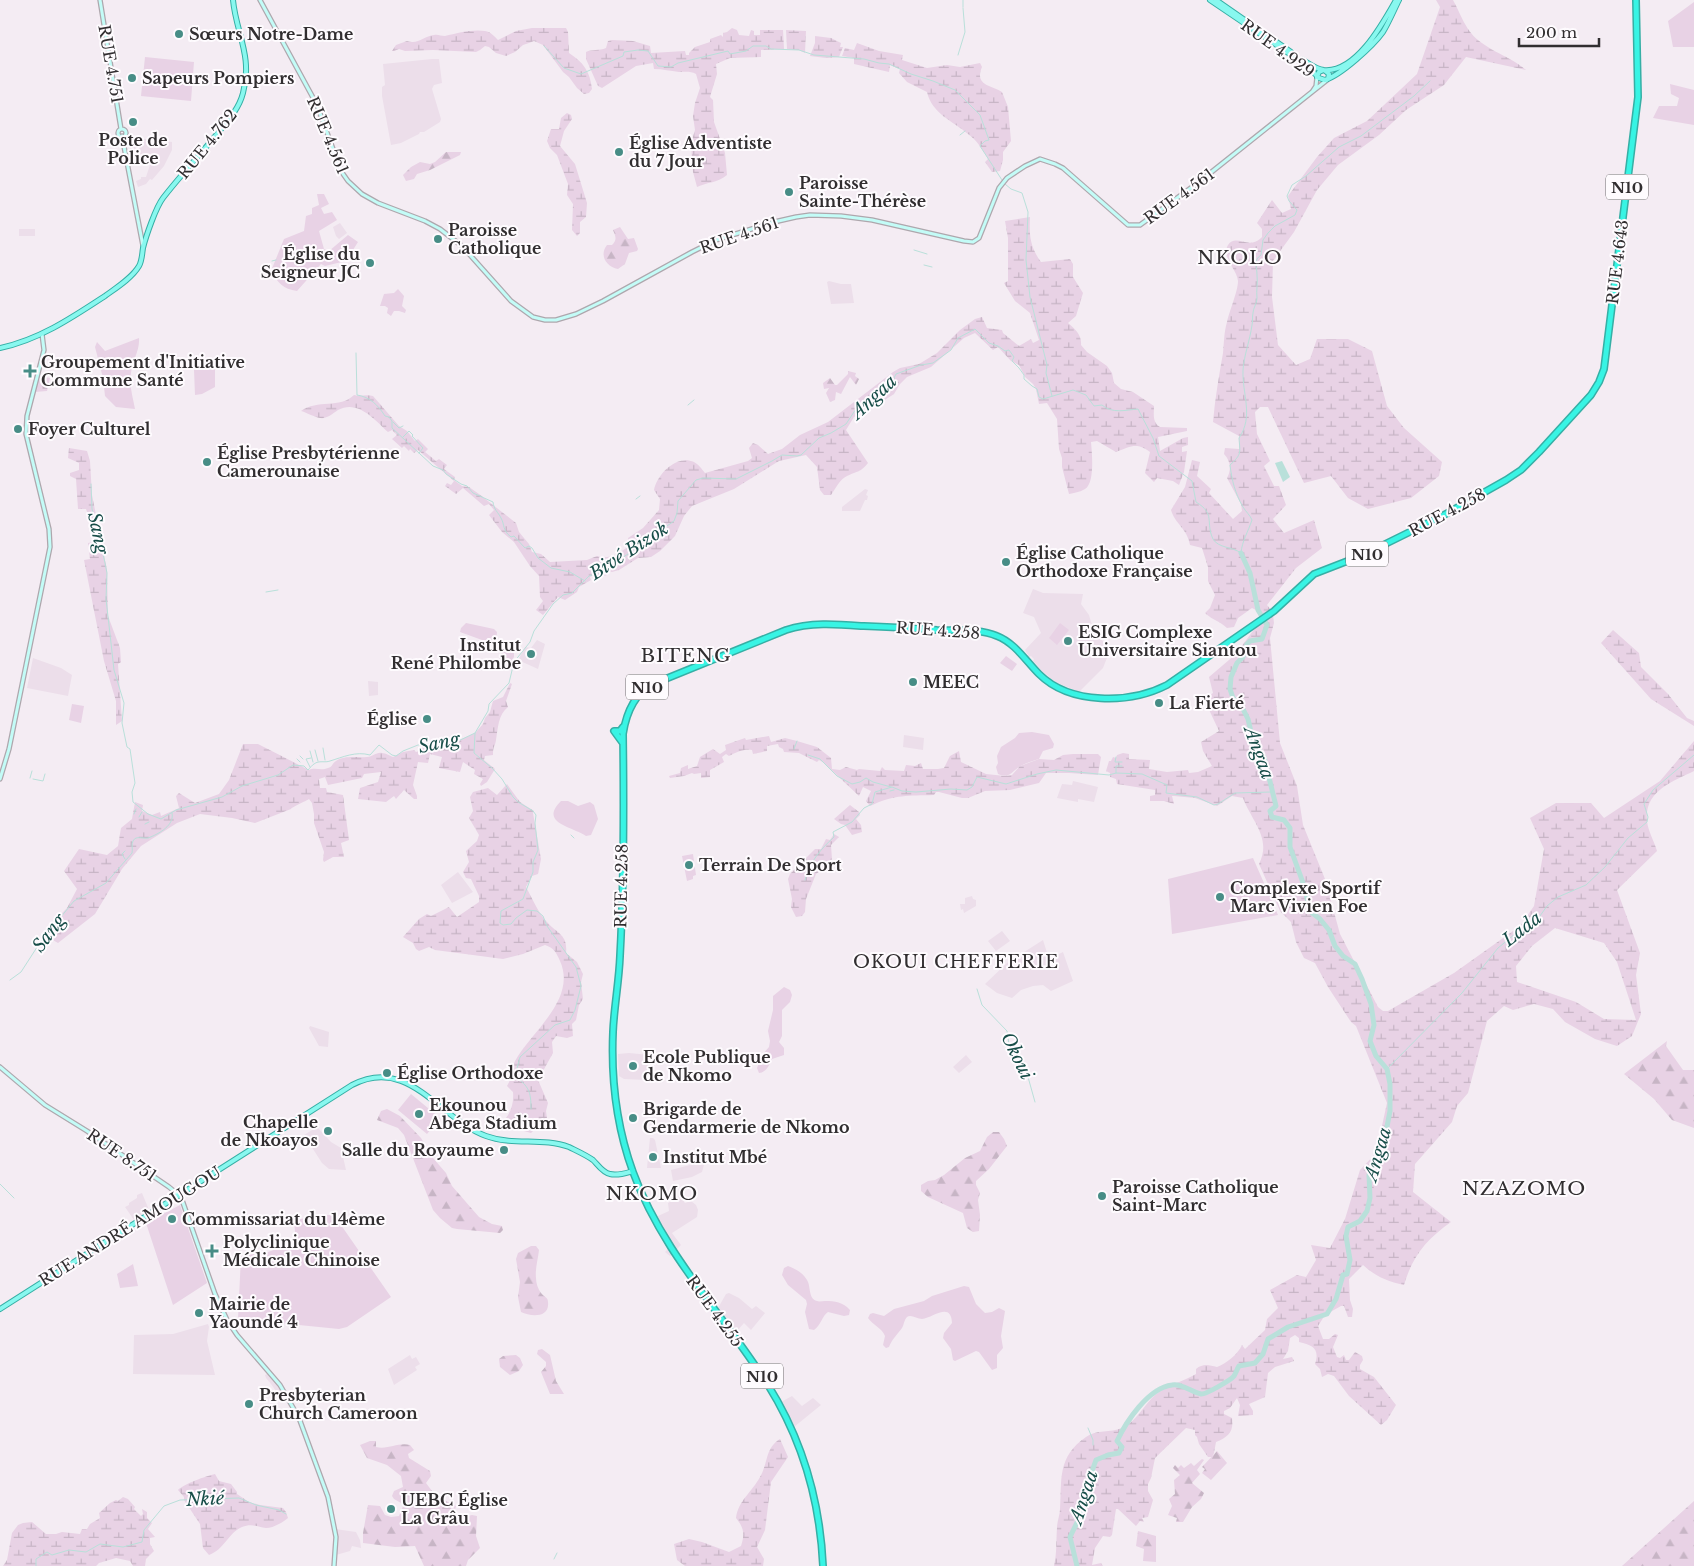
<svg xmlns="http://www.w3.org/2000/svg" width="1694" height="1566" font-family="'Libre Baskerville',serif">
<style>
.built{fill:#ecdeea}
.grass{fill:#e8d2e5}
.forest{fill:url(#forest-firs)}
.wetland{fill:url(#wetland-marsh);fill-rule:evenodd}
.cemetery{fill:url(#cemetery-stones)}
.water{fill:#b9e0da}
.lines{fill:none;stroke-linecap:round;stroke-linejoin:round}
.stream{stroke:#b9e0da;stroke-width:1}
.river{stroke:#b9e0da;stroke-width:5}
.secondary-casing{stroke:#aea7ad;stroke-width:5.5}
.primary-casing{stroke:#36afa5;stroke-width:6}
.highway-casing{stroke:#36afa5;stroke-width:8}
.secondary{stroke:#c3fcf7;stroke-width:3}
.primary{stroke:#88f8ef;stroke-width:4}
.highway{stroke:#38f4e4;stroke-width:5}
.poi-dot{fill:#478d86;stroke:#fefbfe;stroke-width:2}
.labels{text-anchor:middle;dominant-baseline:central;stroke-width:4;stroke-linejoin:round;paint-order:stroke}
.shield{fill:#fefbfe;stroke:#6e6c6e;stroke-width:1}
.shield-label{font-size:15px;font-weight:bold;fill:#312e30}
.poi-label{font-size:16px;font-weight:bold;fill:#312e30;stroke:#fefbfe;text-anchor:start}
.street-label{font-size:16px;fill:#312e30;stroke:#fefbfe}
.water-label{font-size:18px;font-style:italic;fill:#174d48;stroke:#fefbfe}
.neighbourhood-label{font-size:18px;letter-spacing:1px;fill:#312e30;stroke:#fefbfe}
.quarter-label{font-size:19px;letter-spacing:1px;fill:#312e30;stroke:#fefbfe}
</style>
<defs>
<pattern id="forest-firs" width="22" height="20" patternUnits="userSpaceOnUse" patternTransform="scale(1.25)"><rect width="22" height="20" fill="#e8d2e5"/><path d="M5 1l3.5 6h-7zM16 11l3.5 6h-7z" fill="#c7b5c5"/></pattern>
<pattern id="wetland-marsh" width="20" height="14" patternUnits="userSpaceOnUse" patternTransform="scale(1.25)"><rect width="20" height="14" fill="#e8d2e5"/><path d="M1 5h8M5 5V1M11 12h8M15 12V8" fill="none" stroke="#c7b5c5"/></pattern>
<pattern id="cemetery-stones" width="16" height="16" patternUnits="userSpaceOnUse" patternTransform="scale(1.25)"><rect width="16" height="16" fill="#e8d2e5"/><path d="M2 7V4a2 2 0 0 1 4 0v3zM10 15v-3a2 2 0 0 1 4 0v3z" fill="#c7b5c5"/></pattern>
</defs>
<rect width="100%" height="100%" fill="#f4ecf3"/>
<path class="built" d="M432 59H439L442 83 434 85 432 89 441 119 440 122 424 132H420L419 134 401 143 391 145 382 96V87L385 85 383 64Z
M128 139H150L151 142 154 139 172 142V150L164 166 152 180 150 179 146 184 138 187 136 181 141 179V177H146L150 165 144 161H132Z
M340 223 347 233 339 239 336 236 333 227Z
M19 229H35V236H19Z
M829 281 841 284H851L854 303 831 304 827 282Z
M865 489 868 490 866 495 868 496 867 500H865L860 511H842V507Z
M1033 589 1043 593 1083 594 1081 604 1089 615 1093 629 1110 650 1103 668 1079 692 1055 682 1042 671 1033 661 1034 659 1031 656 1029 657 1025 650 1041 633 1034 617 1023 613Z
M537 640 545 644 538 669 518 660 525 647 531 648Z
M33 658 61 668 72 675 68 696 27 688Z
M368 681 378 682V695L369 696Z
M904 735 924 738 923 750 903 747Z
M1073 781 1098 787 1094 802 1078 799V802L1057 798 1062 784 1072 785Z
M458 872 473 892 452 903 441 885Z
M972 896 973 899 976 900V906L964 913 963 909 961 910 960 904H965V898Z
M1002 931 1010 941 996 951 988 941Z
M1043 940 1049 959 1063 952 1073 981 1051 991 1043 985 1033 986 1021 990 1012 998 997 993 985 984 1007 963Z
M310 1026 329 1032 328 1047 319 1046 309 1028Z
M629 1053 649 1055 646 1080 624 1079 619 1076 618 1054Z
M966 1055 972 1062 959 1073 953 1067Z
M317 1127 331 1142 341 1148 346 1170 329 1169 322 1163 304 1135Z
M650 1138H653L655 1140 661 1168H647Z
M705 1161 702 1172 692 1177 673 1181 671 1170Z
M142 1193 149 1210 134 1220 125 1207 129 1205V1203L137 1198V1195Z
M679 1197 682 1199 685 1203 691 1201 696 1205 698 1210 697 1217 672 1233 681 1245 670 1256 665 1252 673 1244 659 1222 658 1216 669 1211 668 1203Z
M729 1293 739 1298 752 1309 756 1306 765 1313 751 1330 744 1323 737 1331 718 1308 726 1294Z
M208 1324 209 1327 207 1341 215 1375 133 1374 134 1335 173 1334Z
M410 1355 412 1359 416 1357 420 1364 415 1367 417 1370 394 1385 388 1369Z
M267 1374 281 1389 286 1399 283 1401 271 1384 266 1378 265 1375Z
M792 1396 802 1406 813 1398 821 1405 794 1427 781 1402Z
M335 1529 356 1532 360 1540 361 1548 352 1546 350 1551 336 1555Z"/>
<path class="grass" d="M1694 2V47H1673L1668 21Z
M145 57 194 62 191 101 141 96Z
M1670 84 1694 90V125L1653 118 1659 106H1677L1679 98 1671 94Z
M317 194H324L329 204 321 208 324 214 332 212 337 220 319 231 324 249 329 251 348 235 358 242 346 261 325 266 321 264 297 291C283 289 278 283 271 271L284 239 304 231 306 216 312 214V208L319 205Z
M398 289 404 296 402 306 406 310 405 313 399 311H394L391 316 387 313 388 308 385 306H380L384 294 394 293Z
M139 338C140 351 132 361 131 373 129 386 133 398 135 409L116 407 105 396 103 378 95 347 97 342 105 351Z
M215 368V387L202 394 195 395 194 370Z
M466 623 494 629 497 632 496 642 493 644 460 632 461 628Z
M1060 623 1069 630 1057 645 1049 638Z
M508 650 514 652V657L508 666H503C497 657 499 653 508 650Z
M1006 656 1017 664 1012 671 1000 663Z
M72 704 84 706 81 723 69 720Z
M1032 732 1049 735 1054 744 1053 748 1043 751 1039 759C1033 761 1025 763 1019 767 1011 772 1009 779 998 774L996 767 998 763 997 756 1001 747 1015 738 1019 733Z
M561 801H568L578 806 590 802 594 805 598 819 591 835 586 836C571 826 539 823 561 801Z
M693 854 696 875 693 876V879L687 881 682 856Z
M1253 858 1278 915 1172 934 1168 879Z
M784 987 790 990 792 995 790 1002 782 1010V1036L779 1042 784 1048V1055L772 1059C769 1065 767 1072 759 1073L757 1068 762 1055 769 1047 770 1041 768 1031 773 1010V996Z
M411 1094 440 1118 427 1134 398 1110Z
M180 1205 207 1283 173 1305 146 1223Z
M315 1215H334L391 1297 347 1327 339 1329 238 1319 241 1256 268 1252 296 1242 294 1221Z
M133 1264 138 1286 120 1288 117 1274Z
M788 1266C796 1269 803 1273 807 1280 811 1286 808 1299 817 1301 819 1302 822 1301 825 1301 835 1301 843 1302 850 1310L849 1315 844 1316 828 1312C822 1316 821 1325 814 1330L809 1329 805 1312 807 1304 806 1300 788 1285 782 1275 784 1268Z
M964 1286 969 1287 976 1304 985 1313 992 1312 999 1308 1005 1311 1001 1336 1003 1348 997 1355V1368L992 1370 979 1352 976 1351 955 1361 953 1360 951 1349 943 1338 944 1333 952 1323C951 1301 933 1318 922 1319 917 1319 911 1314 907 1317 904 1320 904 1325 902 1328 897 1335 892 1339 889 1347L886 1348 883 1345 885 1336C882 1328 873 1325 868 1318L870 1314 873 1313 884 1316 894 1309 924 1301 932 1296Z"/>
<path class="forest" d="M446 152H461L460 155 430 170 417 174 414 179 406 181 403 175 411 167 420 162 430 164 435 162Z
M620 227 628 239 634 238 638 249 637 251 629 253 625 264 618 269C606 267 599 255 607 245H612C617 240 616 237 613 230Z
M848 371 856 373 855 376 859 379 856 385 850 377 841 394 836 392 835 400 830 402 826 393 829 388 824 389 823 383 830 378 835 385H837L848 374Z
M1667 1041 1666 1046 1683 1070H1694V1128L1672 1120 1654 1099 1624 1074Z
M387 1109 400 1116 421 1138 433 1158 446 1173 452 1186 479 1217 492 1224 502 1226 503 1230 500 1233 457 1229 452 1228 440 1218 433 1210 404 1135 398 1128 377 1120 381 1111Z
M993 1132H999L1004 1139 1007 1146 989 1169 976 1181V1185L980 1193 978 1200 980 1215 979 1231 973 1232 967 1228 963 1213 928 1197 921 1191V1185L928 1181 935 1180 944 1175 965 1158 980 1151 987 1137Z
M531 1246H536L539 1250C538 1259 535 1269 536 1278 536 1283 538 1289 541 1293 544 1297 548 1297 548 1302 550 1318 531 1317 521 1312L518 1297 520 1282 516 1259 518 1253Z
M542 1349 550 1355 556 1381 564 1394H550L541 1372 546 1366V1362L537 1354 538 1350Z
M516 1355 520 1358 523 1365 519 1371 510 1375 500 1367 499 1359 503 1356Z
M370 1441H376V1447C388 1450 398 1442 410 1445L414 1450 408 1454 409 1458 430 1471 431 1476 426 1483 435 1495 456 1506 454 1514 459 1518 472 1515 477 1516 476 1536 480 1548 468 1560 466 1566H424L415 1546 395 1547 363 1543V1533L368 1505 380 1506 385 1515 391 1517 399 1516 403 1506 401 1503 394 1499 392 1496 394 1491 403 1487 401 1476 387 1465 367 1458 360 1445Z
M1217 1451 1227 1463 1211 1480 1202 1473 1205 1469 1202 1467Z
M1202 1459 1204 1460 1197 1470 1200 1474 1192 1483 1204 1493 1201 1499 1192 1507 1183 1522H1176L1177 1518 1168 1515 1172 1506 1169 1499 1175 1494 1174 1480 1180 1475 1173 1468 1175 1465 1178 1468 1181 1465 1184 1468 1191 1463 1194 1466Z
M1694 1501V1566H1622Z
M1138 1531 1156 1536V1562L1143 1561 1144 1549 1136 1546Z"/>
<path class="wetland" d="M1436 0H1453C1458 9 1462 20 1468 29 1481 49 1509 55 1526 70L1466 57 1444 85 1406 110 1379 135 1338 165 1317 190 1294 232 1273 261 1272 297 1278 345 1296 365 1310 359 1317 339H1348L1372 351 1387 406 1404 428 1442 462 1439 476 1411 498 1368 509 1348 498 1331 476 1304 483 1268 407H1260L1255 412 1257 434 1270 461 1264 466 1274 486H1279L1286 505 1273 519 1284 533 1314 520 1322 548 1296 568 1267 605 1271 610 1261 617 1256 610 1252 608 1238 618 1234 627 1227 628C1220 621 1212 620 1205 613L1210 608 1215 595 1208 581V567L1202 548 1190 545C1187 528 1175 524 1171 510L1185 487 1192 460 1200 462 1197 476 1211 489 1209 493 1233 519 1242 511 1241 504 1227 478C1232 469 1230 460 1224 454L1225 448 1239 449V436L1213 422C1215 398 1219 376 1223 353 1224 343 1224 332 1227 322 1229 312 1238 291 1238 281 1237 269 1221 257 1228 245 1236 233 1249 251 1262 237V229L1257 223 1272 200 1282 213 1291 209 1288 196 1317 157 1334 138 1367 121 1417 74 1440 7Z
M532 28H566L568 32 569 53C583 62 590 71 592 89L589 93 584 94 577 88 569 77 563 72 543 45 534 41 529 43 523 45 515 52 506 56 496 53 489 47 485 46 480 50 476 52 433 50 405 51 399 49 394 51H392L396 45 407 41C418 45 424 36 434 35 438 34 441 36 445 36 457 33 473 29 485 31 491 32 494 36 498 40L516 31Z
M732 28 737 30 739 35 749 36 751 30 754 31V35H760V30H783L784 49 761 50V57L730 58 716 64 717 74 710 97 713 100 714 122 725 153 727 175C718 183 707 182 697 187L693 172 691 143 695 130 693 116 695 103 700 88 696 74C690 71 686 72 679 72 670 71 663 69 654 69L653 63 636 66 602 88 598 86 586 59V52C592 49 599 51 606 48L608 41 612 40 633 41 650 46 651 53 685 51 686 55H689V53L695 47 710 42V39L721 35 723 37V33L727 32Z
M786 30 806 31 805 53 799 50 787 49Z
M815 36 831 38 841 43 840 47H843L839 57 826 58 810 56 815 43Z
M857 43 879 51 903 55 902 60 927 68 947 65 960 67 980 63 982 67C974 86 992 85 1002 92L1008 107 1011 141 1003 152V160L1000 171 992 172 985 162 988 159C983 150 977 140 968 134 953 121 932 114 927 92L907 82 899 73 900 69 890 65 889 72 854 64V58L842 56 845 48 854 50Z
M567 113 571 115 572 119 564 131 560 146 575 164 587 203 586 217 580 222V233L577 236 572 230 573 204 567 195 568 184 557 155 550 148 547 141 551 129H559L561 118Z
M1030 217C1029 235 1030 247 1041 262L1070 259 1073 264V277L1083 293 1076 316 1068 323C1075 329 1082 335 1081 345L1087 352 1107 366 1112 373 1114 383 1121 389 1133 392 1154 406C1154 414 1152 422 1160 427L1187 428V431L1158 437 1160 451 1183 438 1188 437V445L1182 447V452L1187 451 1184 472 1179 485 1173 481 1157 478 1154 482 1145 473 1150 452C1137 442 1131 446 1116 452L1097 441 1091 442C1092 453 1095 483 1085 489 1080 492 1074 493 1069 494L1062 467V458L1059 449 1057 419 1047 403 1039 404 1036 389 1033 384 1025 377 1019 365 1011 361 998 347 993 350 975 333 964 338 931 367 907 377 900 384 894 394 868 411 854 417 846 430 868 463C860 473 857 471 847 476 840 479 836 488 831 495H824L820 490 817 467 806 455 779 461 734 489 692 506 684 516 675 536 660 551 651 557 638 558 619 570 612 572 608 571 607 575 598 578 596 574 590 577 591 580 579 587 577 592 565 600 558 597 543 615 536 610 543 601 540 597 539 576 530 566 514 542 502 532 489 515 494 510 489 504 484 506 463 488 456 494 445 486 447 483 451 485 454 481 418 450 414 453 410 449 409 451 404 446 402 448 392 439 397 435 392 430 388 432C375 420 358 399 338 410 332 414 327 419 320 418 317 418 305 412 301 411 317 399 340 409 354 395 361 397 366 394 373 396L399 426 407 431 415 441 418 439 428 449 425 452 436 461 439 459 447 465 444 469 455 477 454 480 462 486 469 487 479 494 516 523 519 532 529 544 532 552 541 554 550 562 587 560 597 556C609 560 620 553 629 546L628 538 643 528 659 510 660 499 654 490C657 474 677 454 694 462 698 464 702 469 705 473L748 461 752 458 749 448 753 443 758 445 768 454 782 449 800 435 828 422 893 372 900 368 919 364 937 353 960 330 975 319 982 317 987 328 1002 330 1003 333 1019 346 1031 339 1033 343 1039 340 1030 313 1015 301 1004 283 1008 281V238L1005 221Z
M69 448 87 451 90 461 92 495 107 570 108 616 120 648 121 662 118 664 122 721 116 725V701L104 661 84 560 90 559 88 543 99 541 97 527 92 526 86 509H78L76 479 70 476V473L79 470V463L68 458Z
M1273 615 1274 623 1270 638 1280 743 1297 786 1303 825 1325 879 1340 934 1378 1007 1383 1011H1388L1454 973 1520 926 1534 906 1544 849 1530 818 1556 803H1591L1604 818 1660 781 1694 741V771C1672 782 1644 791 1647 821 1648 831 1654 841 1657 851L1617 890 1640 953 1636 975 1641 1014 1632 1036 1617 1046 1595 1039 1565 1022 1553 1009 1534 1004 1513 1010 1504 1006 1487 1021 1468 1093 1457 1106 1452 1122 1415 1164 1413 1192 1451 1222C1426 1240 1413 1255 1404 1285 1387 1281 1376 1277 1363 1265L1349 1279 1350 1300 1353 1309 1352 1317H1348L1344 1306H1341L1325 1315 1318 1326 1323 1339H1329L1335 1334 1338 1335 1333 1347 1337 1357 1340 1358 1344 1355 1346 1360H1349L1355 1352 1362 1356 1363 1360 1360 1365V1369L1374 1377 1396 1405 1387 1420 1381 1425 1349 1396 1334 1376 1328 1374 1322 1377 1320 1369 1315 1364C1320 1349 1313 1345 1299 1342V1338L1295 1335 1290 1338 1288 1351 1283 1359 1292 1357 1294 1361 1275 1367 1268 1373 1265 1397 1249 1404 1253 1411V1415L1238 1416 1240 1405 1237 1398 1230 1408 1224 1411V1414L1232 1418C1234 1432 1228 1437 1216 1442L1214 1453 1212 1457H1208L1199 1444 1197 1437 1195 1435V1430L1186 1428 1155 1458 1151 1478 1148 1484V1491L1153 1500 1148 1517 1142 1518 1144 1522 1140 1521 1136 1526 1118 1509H1116L1112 1535 1110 1537 1103 1536 1095 1548 1092 1565 1101 1563 1103 1566H1054C1057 1553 1056 1541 1057 1528 1057 1521 1060 1515 1060 1509 1062 1479 1057 1457 1086 1437 1097 1429 1110 1433 1122 1428 1136 1422 1144 1405 1155 1395 1168 1385 1182 1382 1196 1374V1369C1203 1363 1209 1365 1217 1367 1226 1364 1238 1354 1242 1345L1245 1349 1265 1330 1267 1319 1278 1308 1270 1290 1297 1275 1306 1277 1316 1260 1311 1245 1330 1248 1345 1219 1360 1170 1376 1153 1387 1103 1356 1026 1351 1022 1328 987 1315 963 1304 958 1296 942 1291 922 1280 911 1259 864C1272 838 1252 822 1243 798L1232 796 1217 806 1195 798 1174 796H1172L1174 804 1164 801H1150V796L1155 795V790L1117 784 1116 779 1110 777V773L1106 771 1109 761H1111L1113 757 1116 758 1117 755 1123 753 1129 754V759L1150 760 1149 769 1167 772 1188 770 1189 773 1198 772 1212 766 1203 751 1201 742 1219 731 1204 699 1213 693 1209 677 1236 654 1255 628ZM1555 928 1604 943 1617 962 1636 1020 1604 1019 1576 1002 1517 982 1516 966 1532 946Z
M1613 630 1639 653 1641 667 1668 694 1687 718 1694 721V726L1651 699 1601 643Z
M510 683 512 684 506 701 508 707C498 715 498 728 496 740 495 747 493 745 493 755L485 756 484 760 495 769 487 782 481 786 480 784 483 779 474 774 475 770 463 762 460 772 439 768 442 757 430 754 428 763 418 762 413 785 417 796V799H414L404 790 396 799 394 796 386 802 358 799 360 788 378 782 381 772 364 774 362 778 328 785 325 777 319 779 320 788H326L327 792 343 795 349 840 341 843 344 857H333L324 862 323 860 324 852 314 823V814L312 803 309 799C306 801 292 807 291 809L255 823 232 818 200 814 177 823 141 846 122 869 95 914 58 943 42 934 67 908 77 889 64 871 79 849 107 855 118 846 121 828 132 819 135 802 143 805 142 811 152 815 160 812 161 816 179 808 176 796 179 793 195 803 219 794 229 780 243 744H258L309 770C315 767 321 771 328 768 333 767 332 763 336 761 345 755 357 758 367 757 373 757 376 752 382 753 386 753 390 756 393 757L403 752 414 750 416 752 419 751V747H425L429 744 442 742 453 743 475 733 483 724 485 718 490 712 493 701 503 697Z
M769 736 771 742 785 738 797 741 817 747 831 758 832 769 840 770 846 767 857 770 859 769 880 771 882 767 885 770 904 771 906 765 915 766 921 763 923 769H938L944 768 950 756 959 751 961 762 986 774 1005 776 1012 775 1020 766 1039 759 1054 760 1063 755 1073 754H1098L1101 757 1098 775 1069 773H1046L1039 783 1010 790 985 791 968 798H962L939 792H936L934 795C908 796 896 794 870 806L866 801 871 791 863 787 859 796 824 763 819 760 817 762 799 753 784 752 783 749 779 747 778 744 767 746V751L753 754 752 750C743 749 737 752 729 756L726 754 722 757 724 762 710 770V777L701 778V773L694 774 692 773 684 776 670 778 669 776 680 773 681 768 688 765V769L697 766 700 757 713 749 720 754 726 750 725 745 745 738 746 740Z
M507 784 520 802 534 811 533 813 541 859 538 874 532 876 526 887C532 898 538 912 546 921 557 934 568 934 566 953L577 962 583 974 581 982 583 999 579 1005 576 1020 572 1024 573 1036 567 1038 556 1036 552 1042 553 1053 538 1080 548 1103 546 1111 548 1126H538L531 1133 524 1131 522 1127H512L504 1120C511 1113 514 1103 513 1092L507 1086C509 1082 512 1077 513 1072 514 1068 513 1065 515 1061 532 1031 577 999 560 961 556 952 554 948 545 945L523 954 503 959 435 950 429 947 419 951 416 949 413 943 403 937 419 919 427 914 431 916 449 907 457 917 479 902V896L471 879 466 878 463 872 469 862 466 851 477 841 479 835 469 818 473 811 470 797 473 792 488 788 497 795Z
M850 805 859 812 860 815 856 819 861 825 862 832 852 835 845 825 841 824 834 819Z
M834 834 839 837 831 845 832 859 828 865 816 874 806 899 805 912 802 916 796 917 791 907 792 899 788 879 790 874 815 849H821L826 839 830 840Z
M780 1439 788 1457 771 1482 765 1530 757 1547 764 1559 763 1566H685L677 1560 674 1544 689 1539 702 1542 729 1552 741 1546C745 1534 744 1528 736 1518 738 1501 752 1492 760 1477 768 1464 765 1448 780 1439Z
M215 1474 219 1481 231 1484 237 1492V1494L249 1502 260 1505 283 1508 286 1512 288 1518C282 1523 273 1528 266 1528 257 1527 252 1523 242 1527 228 1533 225 1549 209 1555L203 1548 200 1524 184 1500V1497L178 1490C184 1484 206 1476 215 1474Z
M123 1497 128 1499 135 1507 134 1509 141 1516 143 1514 142 1509 147 1512V1518L152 1523 148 1529 155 1537 150 1538V1544L154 1551 146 1559 145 1566H133L130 1561 116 1558 99 1563 96 1566H3L7 1560 12 1533 18 1525 23 1523 32 1522 46 1534H56L62 1532 80 1534 82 1529H87L90 1524 100 1518 99 1513 110 1503 116 1500 118 1501Z"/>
<path class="cemetery" d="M39 376 50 378 47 391 35 392Z"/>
<path class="water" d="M1282 461 1290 477 1283 482 1275 463Z"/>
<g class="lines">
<path class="stream" d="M963 0V7
M544 46 564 68 581 74 623 56 624 52 638 50 648 51 658 66 671 67 678 63 728 51 730 54 746 51 753 46H766L771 49 799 50 814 55 864 59 879 63 889 64 911 74 933 81 955 90 980 115 989 140 985 141 980 146 1002 180
M958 55 965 32 963 8
M960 135 965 131
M1005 184 1011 189 1022 193 1028 212 1026 260 1030 297 1047 365 1046 373 1052 396
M914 250 927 254
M272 261 276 260
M924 265 932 267
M356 353 357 395C370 397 378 405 385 416L389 417 392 421V428L433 466 443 470 446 474 461 484 467 486 473 493 493 502C494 510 498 512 501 518 505 525 502 530 511 537L514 536 525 548 529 546 532 548 538 558 551 568 570 572 585 581
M688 405 694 400
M393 422 399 428 403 426
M403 437 409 431 413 435 412 436 423 448 419 453
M91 484 92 509 99 534 107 573 106 599 110 634 114 670 124 703 122 723 127 747 130 749 135 783 132 792 133 802 148 814 161 819 176 810 222 797 242 786 278 775 293 765 304 766 308 770C310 768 312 765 314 764 319 760 325 763 330 761 343 757 356 751 370 755L379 745 392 755 396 756 403 751 418 745 442 741 454 743 475 733
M636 499 640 496
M266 592 278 590
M323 748 325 760
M794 749 797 741
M315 750 318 761
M310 751 313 762
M808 755 820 759 837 776 852 784 860 782 866 778 873 782 891 787
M300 756 303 759
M1116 757 1115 762H1122
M297 759 300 762
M310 767 306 759 311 758
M1116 773V766H1122
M30 778 32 771
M33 779 43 781 45 774
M890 791 894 790
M134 814 136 809
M139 817 142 812
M145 824 149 822
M571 835 574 838
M125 859 122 854 125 851
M805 880C810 861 821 849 834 837L833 832 852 822 864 808 872 804 875 792 892 787 902 791 916 792 951 789 967 790 972 787 977 777 1006 784 1037 774 1056 770 1109 775 1116 773 1142 774 1167 785 1166 793 1197 797 1214 805 1218 804 1235 793 1271 792
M10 980 21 972 41 941 74 901 106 883 132 853C133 850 131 844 133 841 136 835 143 839 148 838 159 834 175 825 172 813
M977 989 982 1005 1007 1031 1010 1051 1028 1077 1035 1102
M1387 1069 1462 993 1498 948 1515 934 1535 923 1547 906 1558 897 1586 885 1605 867 1628 838 1647 822 1648 817 1644 804 1653 790 1694 755
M531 1109C531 1091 529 1087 515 1076L520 1057 555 1025 570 1020 575 1010 581 986 576 967 547 926 543 916 537 911 527 910 516 918 511 924 503 925 500 923 501 911 523 899 533 872V862L538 850 535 823 536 815 533 811 518 802 513 797 502 779 492 768 474 753 475 733 488 711 489 704 509 683 514 662 530 642 534 631 553 604 563 595 572 593 589 576 600 572 628 554 674 521 677 513 678 501 696 480 703 478 736 479 772 461 782 455 797 456 801 455 819 438 831 433 846 424 856 409 868 397 884 391V384L887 381 892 382 896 374 921 365 933 363 951 350 958 338 975 329 989 343 998 346 1005 351 1009 350 1014 357 1012 361 1019 368 1024 375V379L1032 386 1037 389 1039 397 1043 399 1073 390 1086 395 1094 406 1102 405C1112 414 1126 410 1138 409L1153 438 1159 456 1192 481 1196 502C1216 514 1205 522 1213 539 1218 548 1233 547 1241 553 1242 541 1248 532 1252 520 1250 515 1246 512 1243 507 1235 493 1232 481 1230 465 1242 454 1240 453 1239 438 1254 416 1242 394 1243 370 1244 355 1250 340 1252 325 1253 321 1252 317 1253 313 1253 308 1257 304 1257 298 1256 291 1258 283 1257 275 1257 267 1253 260 1261 255L1263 240 1268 233 1275 226 1295 215 1297 210 1289 201 1287 196 1292 185 1306 176 1339 147 1361 136 1414 96 1430 81
M0 1184 14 1198
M1088 1428 1093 1440V1445
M554 1559 557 1553
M36 1566V1559L47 1552 52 1555 69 1550 86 1552 100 1544 123 1547 142 1542 144 1530 164 1506 180 1500 239 1498 256 1505 279 1510 286 1514"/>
<path class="river" d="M1077 1566 1070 1537 1084 1508 1091 1474 1096 1460 1108 1455 1119 1453 1122 1447 1117 1441C1126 1422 1148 1388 1172 1385 1181 1383 1192 1392 1201 1394 1205 1395 1231 1380 1234 1376 1236 1373 1237 1369 1239 1366L1255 1363 1263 1354 1268 1339 1288 1327 1327 1314 1336 1299 1343 1275 1347 1274 1350 1260 1346 1236 1348 1227 1360 1221 1367 1211 1370 1198 1369 1175 1379 1154 1385 1137 1390 1111V1084L1387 1069 1376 1056 1370 1041 1374 1025 1371 1004 1362 979 1355 964 1343 956 1335 946 1329 930 1320 919 1311 912 1302 880 1290 847V828L1284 820 1272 817 1270 811 1276 806 1264 757 1253 740 1248 719 1242 707 1233 698 1230 689 1231 677 1237 663 1243 657 1247 644 1250 641 1262 639 1267 625 1258 610 1250 573 1241 553"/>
<g class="secondary-casing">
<path id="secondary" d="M100 0 121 129
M260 0 317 105 341 171 348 181 362 194 378 203 425 221 440 229 462 246 511 301 533 317 545 320H556L576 314 603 301 692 252 716 240 774 222 796 217 810 215 841 216 872 220 964 241 973 242 979 238 999 188 1007 178 1025 166 1040 159 1055 164 1063 168 1128 225H1140L1199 182 1327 80
M1312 92 1316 86 1317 77
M118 133a4 4 0 1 1 8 0a4 4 0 1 1-8 0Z
M122 136 143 246
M0 779 9 749 50 547 49 529 26 434 27 416 44 350 42 334
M0 1067 45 1105 87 1131 169 1187 181 1197 215 1294 227 1320 237 1335 280 1385 299 1418 328 1497 336 1537 334 1566"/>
</g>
<g class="primary-casing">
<path id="primary" d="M1210 0 1306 65 1319 78 1325 80C1341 75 1373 46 1383 32 1389 22 1394 10 1399 0
M1216 0 1291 52
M1303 60C1310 64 1316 69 1324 70 1356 73 1383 23 1396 0
M1317 77 1319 72 1324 70 1329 74 1328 79
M0 348C39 340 73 317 105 296 116 288 132 278 139 266 142 261 142 254 143 248 146 236 156 207 163 198 180 176 199 156 217 134 227 122 239 109 243 93 253 56 236 33 233 0
M0 1309 352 1085C409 1055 439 1119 486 1136 513 1146 543 1137 569 1147 577 1151 586 1155 593 1160 598 1165 603 1173 610 1174 618 1176 626 1173 633 1171"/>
</g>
<g class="highway-casing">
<path id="highway" d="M622 742 614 731H620L623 727
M823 1566C820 1501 803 1441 768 1385 723 1314 662 1252 633 1172 617 1128 611 1078 613 1032 614 1007 619 982 620 956 624 883 624 808 623 734 626 714 634 694 653 684L786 630C810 622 836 624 861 626 886 627 912 628 937 630 956 631 979 628 997 636 1015 643 1026 661 1039 674 1070 705 1130 704 1167 685L1274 611 1314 574 1363 555 1444 515 1506 480 1521 470 1539 452 1591 395 1599 382 1604 369 1638 97 1636 0"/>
</g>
<use href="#secondary" class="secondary"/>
<use href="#primary" class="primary"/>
<use href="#highway" class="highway"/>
</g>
<g class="poi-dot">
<circle cx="179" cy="34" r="5"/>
<circle cx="132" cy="78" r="5"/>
<circle cx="133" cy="122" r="5"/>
<circle cx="619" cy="152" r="5"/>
<circle cx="789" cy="192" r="5"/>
<circle cx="438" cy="239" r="5"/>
<circle cx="370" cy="263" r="5"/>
<path d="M27.5 363.5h5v5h5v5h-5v5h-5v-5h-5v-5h5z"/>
<circle cx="18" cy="429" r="5"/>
<circle cx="207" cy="462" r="5"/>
<circle cx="1006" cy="562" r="5"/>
<circle cx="1068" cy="641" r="5"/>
<circle cx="531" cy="654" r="5"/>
<circle cx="913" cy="682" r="5"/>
<circle cx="1159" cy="703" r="5"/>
<circle cx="427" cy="719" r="5"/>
<circle cx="689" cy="865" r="5"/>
<circle cx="1220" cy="897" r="5"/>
<circle cx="633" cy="1066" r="5"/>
<circle cx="387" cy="1073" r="5"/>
<circle cx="419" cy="1114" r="5"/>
<circle cx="633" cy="1118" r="5"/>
<circle cx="328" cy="1131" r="5"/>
<circle cx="504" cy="1150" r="5"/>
<circle cx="653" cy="1157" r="5"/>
<circle cx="1102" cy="1196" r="5"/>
<circle cx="172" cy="1219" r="5"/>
<path d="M209.5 1243.5h5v5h5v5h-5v5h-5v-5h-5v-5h5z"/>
<circle cx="199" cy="1313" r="5"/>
<circle cx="249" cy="1404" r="5"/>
<circle cx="391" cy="1509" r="5"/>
</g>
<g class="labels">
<g class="shield">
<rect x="1606" y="174.5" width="42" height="25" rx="4"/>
<rect x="1346" y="541.5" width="42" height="25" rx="4"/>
<rect x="626" y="674.5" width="42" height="25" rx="4"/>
<rect x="741" y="1363.5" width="42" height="25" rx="4"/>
</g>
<g class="shield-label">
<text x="1627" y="187">N10</text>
<text x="1367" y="554">N10</text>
<text x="647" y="687">N10</text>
<text x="762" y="1376">N10</text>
</g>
<g class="poi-label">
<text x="189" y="34">Sœurs Notre-Dame</text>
<text x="142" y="78">Sapeurs Pompiers</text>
<text x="133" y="140" text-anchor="middle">Poste de<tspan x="133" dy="18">Police</tspan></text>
<text x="629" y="143">Église Adventiste<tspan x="629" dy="18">du 7 Jour</tspan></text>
<text x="799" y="183">Paroisse<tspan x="799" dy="18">Sainte-Thérèse</tspan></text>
<text x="448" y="230">Paroisse<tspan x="448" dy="18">Catholique</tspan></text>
<text x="360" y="254" text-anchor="end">Église du<tspan x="360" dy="18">Seigneur JC</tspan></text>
<text x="41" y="362">Groupement d'Initiative<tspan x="41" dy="18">Commune Santé</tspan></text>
<text x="28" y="429">Foyer Culturel</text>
<text x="217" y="453">Église Presbytérienne<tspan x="217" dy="18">Camerounaise</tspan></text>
<text x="1016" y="553">Église Catholique<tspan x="1016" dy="18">Orthodoxe Française</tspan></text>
<text x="1078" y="632">ESIG Complexe<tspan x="1078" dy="18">Universitaire Siantou</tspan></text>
<text x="521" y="645" text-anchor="end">Institut<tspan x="521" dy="18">René Philombe</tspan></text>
<text x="923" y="682">MEEC</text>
<text x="1169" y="703">La Fierté</text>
<text x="417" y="719" text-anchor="end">Église</text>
<text x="699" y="865">Terrain De Sport</text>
<text x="1230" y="888">Complexe Sportif<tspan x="1230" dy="18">Marc Vivien Foe</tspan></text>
<text x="643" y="1057">Ecole Publique<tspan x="643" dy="18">de Nkomo</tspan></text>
<text x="397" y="1073">Église Orthodoxe</text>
<text x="429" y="1105">Ekounou<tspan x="429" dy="18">Abéga Stadium</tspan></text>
<text x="643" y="1109">Brigarde de<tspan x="643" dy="18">Gendarmerie de Nkomo</tspan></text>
<text x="318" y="1122" text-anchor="end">Chapelle<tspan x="318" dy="18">de Nkoayos</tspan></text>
<text x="494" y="1150" text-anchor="end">Salle du Royaume</text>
<text x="663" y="1157">Institut Mbé</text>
<text x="1112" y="1187">Paroisse Catholique<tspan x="1112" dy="18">Saint-Marc</tspan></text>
<text x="182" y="1219">Commissariat du 14ème</text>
<text x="223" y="1242">Polyclinique<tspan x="223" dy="18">Médicale Chinoise</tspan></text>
<text x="209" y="1304">Mairie de<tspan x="209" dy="18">Yaoundé 4</tspan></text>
<text x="259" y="1395">Presbyterian<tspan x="259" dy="18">Church Cameroon</tspan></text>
<text x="401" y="1500">UEBC Église<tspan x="401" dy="18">La Grâu</tspan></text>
</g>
<g class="street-label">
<text transform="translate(1278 48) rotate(36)">RUE 4.929</text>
<text transform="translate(111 64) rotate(80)">RUE 4.751</text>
<text transform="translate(328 135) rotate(67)">RUE 4.561</text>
<text transform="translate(207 144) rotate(-51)">RUE 4.762</text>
<text transform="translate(1179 196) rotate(-36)">RUE 4.561</text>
<text transform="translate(739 235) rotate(-19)">RUE 4.561</text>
<text transform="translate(1617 262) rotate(-83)">RUE 4.643</text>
<text transform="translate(1447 512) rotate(-28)">RUE 4.258</text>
<text transform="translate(938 630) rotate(4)">RUE 4.258</text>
<text transform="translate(621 886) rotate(-89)">RUE 4.258</text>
<text transform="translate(122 1155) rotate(34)">RUE 8.751</text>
<text transform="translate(130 1226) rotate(-32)">RUE ANDRÉ AMOUGOU</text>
<text transform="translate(715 1311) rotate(54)">RUE 4.255</text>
</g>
<g class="water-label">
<text transform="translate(874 397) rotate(-43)">Angaa</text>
<text transform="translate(98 533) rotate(78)">Sang</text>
<text transform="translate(629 551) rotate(-33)">Bivé Bizok</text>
<text transform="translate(439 743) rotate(-12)">Sang</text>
<text transform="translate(1259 753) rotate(70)">Angaa</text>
<text transform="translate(1522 929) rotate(-38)">Lada</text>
<text transform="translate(49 933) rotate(-53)">Sang</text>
<text transform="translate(1017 1056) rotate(64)">Okoui</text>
<text transform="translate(1378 1154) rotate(-74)">Angaa</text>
<text transform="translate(1084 1497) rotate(-72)">Angaa</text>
<text transform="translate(205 1499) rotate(-3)">Nkié</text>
</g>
<g class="neighbourhood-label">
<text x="956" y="962">OKOUI CHEFFERIE</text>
</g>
<g class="quarter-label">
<text x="1240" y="257">NKOLO</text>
<text x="686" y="655">BITENG</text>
<text x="1524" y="1188">NZAZOMO</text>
<text x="652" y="1193">NKOMO</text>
</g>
</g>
<path d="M1519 38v8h80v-8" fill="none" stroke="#312e30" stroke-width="2.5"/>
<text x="1526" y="38" font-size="15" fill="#312e30" stroke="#fefbfe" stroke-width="4" paint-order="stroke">200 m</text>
</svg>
